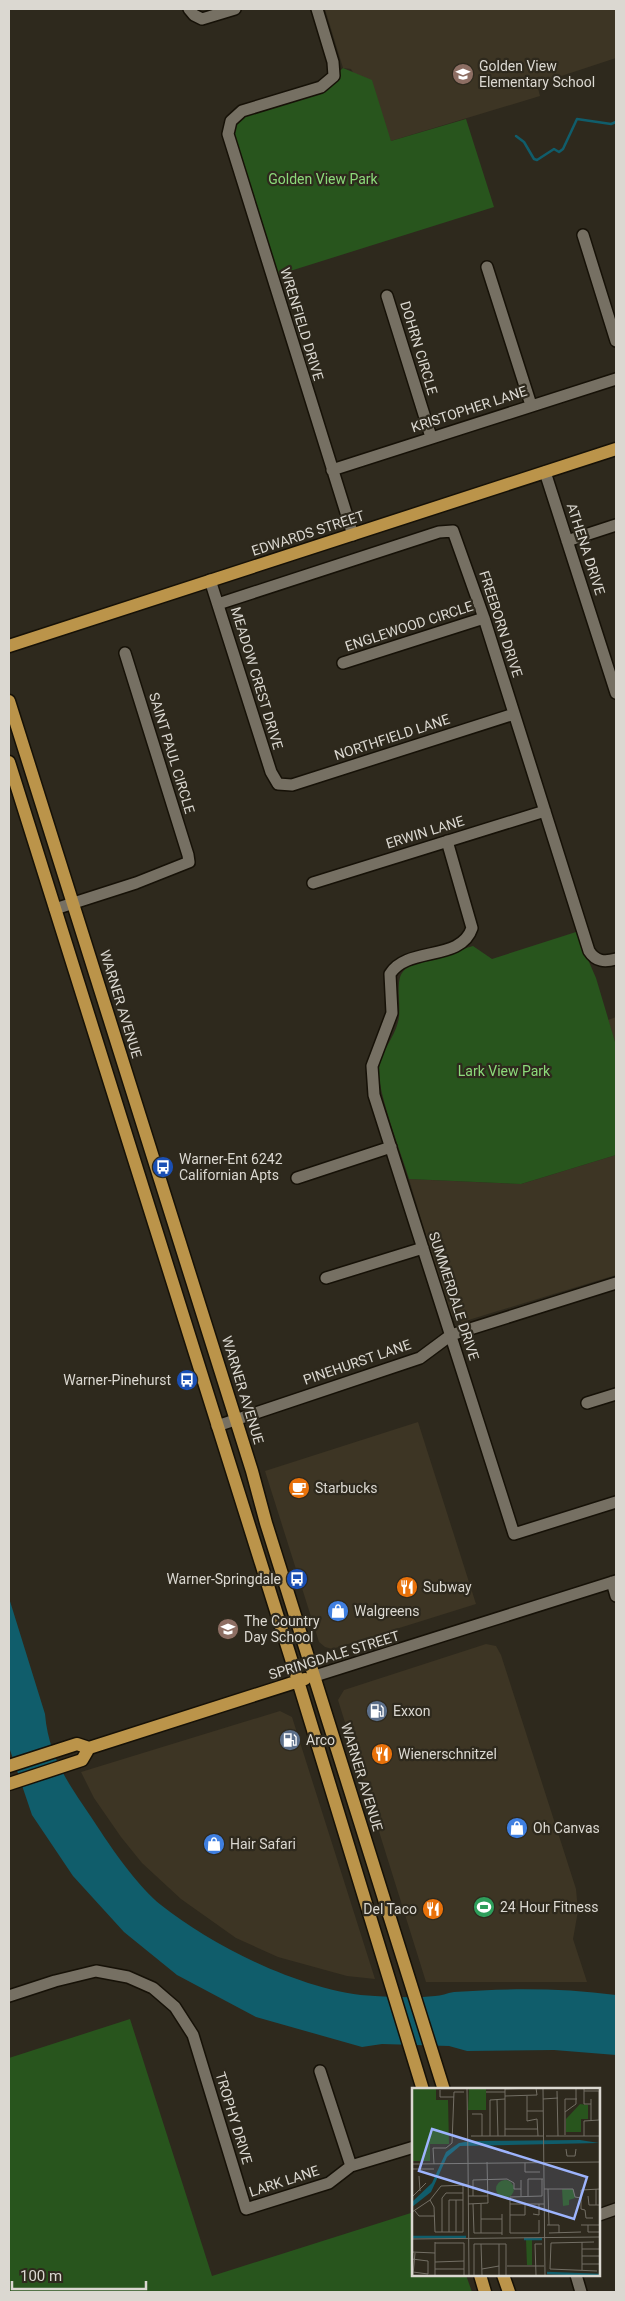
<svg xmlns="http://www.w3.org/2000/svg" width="625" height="2301" font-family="Roboto,sans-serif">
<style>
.built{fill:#3d3524}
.green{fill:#28551d}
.water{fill:#105d6b}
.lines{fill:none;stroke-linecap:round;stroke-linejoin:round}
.stream{stroke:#105d6b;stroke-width:2.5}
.minor-casing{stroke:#161107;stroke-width:14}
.major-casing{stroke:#161107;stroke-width:15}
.minor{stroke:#767063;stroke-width:11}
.major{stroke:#bb944a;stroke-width:12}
.labels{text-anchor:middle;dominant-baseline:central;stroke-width:4.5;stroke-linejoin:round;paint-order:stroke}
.poi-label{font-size:14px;fill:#dbd8d1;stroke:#2e291d;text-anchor:start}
.park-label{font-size:14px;fill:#8cda7a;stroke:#2e291d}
.street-label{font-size:14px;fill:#dbd8d1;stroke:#2e291d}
.inset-river{fill:none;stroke:#105d6b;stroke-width:2.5}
.inset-road{fill:none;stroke:#736f65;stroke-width:1}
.view{fill:#9db4fd;fill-opacity:0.15;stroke:#9db4fd;stroke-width:2.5}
.inset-edge{fill:none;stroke:#dbd8d1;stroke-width:2.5}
</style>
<rect width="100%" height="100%" fill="#2e291d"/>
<path class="built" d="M325 9H616V58L537 84 540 96 391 141 351 69 343 68Z
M616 1017V1045L608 1020Z
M616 1155V1275L462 1322 450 1315 409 1179 521 1184Z
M418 1422 476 1604 332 1649 325 1647 319 1642 265 1471Z
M486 1644 496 1646 501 1655 576 1889 578 1911 573 1939 587 1982H426L338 1700 344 1690Z
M280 1711 292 1717 375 1979 347 1976 278 1957 236 1938 181 1899 142 1863 121 1837 94 1798 81 1772Z"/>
<path class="green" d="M343 68 372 80 391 141 466 119 494 207 271 277 228 134 231 121 334 76Z
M576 932 596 978 616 1045V1155L521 1184 409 1179C402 1155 376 1089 379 1068 381 1050 394 1039 398 1022 402 1009 395 983 402 973 410 960 457 951 473 946L492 959Z
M130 2019 212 2276 414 2212V2275H466L472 2292H9V2058Z"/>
<path class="water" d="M9 1598 45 1714C49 1763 76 1793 101 1832 116 1855 140 1888 161 1905 214 1947 306 1993 375 1996 394 1997 416 1998 435 1996 441 1996 447 1993 454 1992 507 1988 563 1988 616 1995V2055L554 2050 467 2051 449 2046 382 2044 362 2047 256 2017 177 1975 124 1932 73 1876 32 1815 9 1747Z"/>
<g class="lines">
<path class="stream" d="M516 136 524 142 534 159 537 160 554 149 559 152 563 149 577 119 611 124 616 122"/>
<g class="minor-casing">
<path id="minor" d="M189 9 194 15 202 19 235 9
M317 9 333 62 334 76 321 87 242 111 231 121 228 134 353 535
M583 235 616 341
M487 267 531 405
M387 296 431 437
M332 470 616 379
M545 472 616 693
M567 541 616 525
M210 580 271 772 278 784 292 785 514 714
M218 604 439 532 453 531 484 618 589 951C596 962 605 962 616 959
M343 663 484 618
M447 841 472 928C461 962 407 946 390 974L392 1013 372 1066 374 1095 514 1534 616 1502
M313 883 545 811
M55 909 136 883 189 862 188 855 125 653
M297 1178 391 1147
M326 1278 423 1248
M587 1403 616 1394
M217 1426 420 1358 451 1335 616 1283
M612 1582 616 1596
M315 1676 616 1581
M9 1996 55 1981 96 1971 128 1977 153 1988 175 2007 193 2035 246 2209 329 2183 351 2166 414 2147
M320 2071 351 2166
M599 2215 616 2209
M576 2275 581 2292"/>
</g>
<g class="major-casing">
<path id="major" d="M9 646 616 449
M9 701 252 1471 266 1523 444 2090
M9 762 298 1681 423 2090
M9 1766 77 1744 89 1748 305 1679
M9 1784 82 1760 89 1748
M480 2275 485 2292
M503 2275 509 2292"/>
</g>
<use href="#minor" class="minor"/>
<use href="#major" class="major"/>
</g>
<defs>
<g id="school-disc" transform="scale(1.125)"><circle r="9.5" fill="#8d6e63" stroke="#2e291d"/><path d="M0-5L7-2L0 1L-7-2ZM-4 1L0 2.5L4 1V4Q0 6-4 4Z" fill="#fff"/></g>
<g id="bus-disc" transform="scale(1.125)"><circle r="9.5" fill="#1a4fb4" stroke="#2e291d"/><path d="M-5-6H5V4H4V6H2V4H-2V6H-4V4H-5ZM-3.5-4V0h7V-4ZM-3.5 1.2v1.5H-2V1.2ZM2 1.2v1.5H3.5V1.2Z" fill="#fff"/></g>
<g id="cafe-disc" transform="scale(1.125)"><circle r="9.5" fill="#e8710a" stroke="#2e291d"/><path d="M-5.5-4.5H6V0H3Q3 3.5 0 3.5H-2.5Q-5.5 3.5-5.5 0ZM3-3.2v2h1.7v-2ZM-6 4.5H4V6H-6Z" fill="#fff"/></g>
<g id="restaurant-disc" transform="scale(1.125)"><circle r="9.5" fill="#e8710a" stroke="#2e291d"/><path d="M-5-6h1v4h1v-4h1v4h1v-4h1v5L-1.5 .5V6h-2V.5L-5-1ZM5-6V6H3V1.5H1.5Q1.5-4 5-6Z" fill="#fff"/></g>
<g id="shop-disc" transform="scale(1.125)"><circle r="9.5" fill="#3f7fe0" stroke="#2e291d"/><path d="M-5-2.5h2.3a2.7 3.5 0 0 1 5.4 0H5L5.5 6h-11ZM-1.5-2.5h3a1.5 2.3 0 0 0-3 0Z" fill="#fff"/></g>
<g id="fuel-disc" transform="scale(1.125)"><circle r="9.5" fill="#5c6f8a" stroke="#2e291d"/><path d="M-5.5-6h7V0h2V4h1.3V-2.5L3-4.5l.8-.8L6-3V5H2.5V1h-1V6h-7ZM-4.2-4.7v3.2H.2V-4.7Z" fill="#fff"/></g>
<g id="stadium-disc" transform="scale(1.125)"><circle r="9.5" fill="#2e9e5b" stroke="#2e291d"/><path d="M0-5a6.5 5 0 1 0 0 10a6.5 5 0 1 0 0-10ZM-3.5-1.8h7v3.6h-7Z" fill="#fff"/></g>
</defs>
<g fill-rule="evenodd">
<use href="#school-disc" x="463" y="74"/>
<use href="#bus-disc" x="163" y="1167"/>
<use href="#bus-disc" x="187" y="1380"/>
<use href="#cafe-disc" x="299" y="1488"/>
<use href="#bus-disc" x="297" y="1579"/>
<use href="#restaurant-disc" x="407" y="1587"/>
<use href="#shop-disc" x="338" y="1611"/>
<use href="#school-disc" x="228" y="1629"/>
<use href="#fuel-disc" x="377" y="1711"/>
<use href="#fuel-disc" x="290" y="1740"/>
<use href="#restaurant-disc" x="382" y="1754"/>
<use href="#shop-disc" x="517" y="1828"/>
<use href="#shop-disc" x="214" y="1844"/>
<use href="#stadium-disc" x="484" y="1907"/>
<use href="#restaurant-disc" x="433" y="1909"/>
</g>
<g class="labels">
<g class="poi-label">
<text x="479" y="66">Golden View<tspan x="479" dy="16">Elementary School</tspan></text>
<text x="179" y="1159">Warner-Ent 6242<tspan x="179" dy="16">Californian Apts</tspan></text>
<text x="171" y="1380" text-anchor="end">Warner-Pinehurst</text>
<text x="315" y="1488">Starbucks</text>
<text x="281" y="1579" text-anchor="end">Warner-Springdale</text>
<text x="423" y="1587">Subway</text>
<text x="354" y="1611">Walgreens</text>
<text x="244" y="1621">The Country<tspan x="244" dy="16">Day School</tspan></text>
<text x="393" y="1711">Exxon</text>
<text x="306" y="1740">Arco</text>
<text x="398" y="1754">Wienerschnitzel</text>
<text x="533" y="1828">Oh Canvas</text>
<text x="230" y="1844">Hair Safari</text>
<text x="500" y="1907">24 Hour Fitness</text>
<text x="417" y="1909" text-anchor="end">Del Taco</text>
</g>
<g class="park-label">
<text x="323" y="179">Golden View Park</text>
<text x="504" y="1071">Lark View Park</text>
</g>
<g class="street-label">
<text transform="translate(302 324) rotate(73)">WRENFIELD DRIVE</text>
<text transform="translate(419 348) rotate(73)">DOHRN CIRCLE</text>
<text transform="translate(469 409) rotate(-18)">KRISTOPHER LANE</text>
<text transform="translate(308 533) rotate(-18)">EDWARDS STREET</text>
<text transform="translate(586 549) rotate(72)">ATHENA DRIVE</text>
<text transform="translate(501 624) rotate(72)">FREEBORN DRIVE</text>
<text transform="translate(409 626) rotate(-18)">ENGLEWOOD CIRCLE</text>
<text transform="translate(257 678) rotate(73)">MEADOW CREST DRIVE</text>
<text transform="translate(392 737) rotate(-18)">NORTHFIELD LANE</text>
<text transform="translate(172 753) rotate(73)">SAINT PAUL CIRCLE</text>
<text transform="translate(425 832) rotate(-17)">ERWIN LANE</text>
<text transform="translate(121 1004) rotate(73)">WARNER AVENUE</text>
<text transform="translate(454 1296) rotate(72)">SUMMERDALE DRIVE</text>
<text transform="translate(357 1362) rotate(-19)">PINEHURST LANE</text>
<text transform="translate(243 1390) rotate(73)">WARNER AVENUE</text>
<text transform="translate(334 1655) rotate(-17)">SPRINGDALE STREET</text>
<text transform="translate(362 1777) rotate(73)">WARNER AVENUE</text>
<text transform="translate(234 2118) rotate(73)">TROPHY DRIVE</text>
<text transform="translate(284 2181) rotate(-18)">LARK LANE</text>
</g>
</g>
<g transform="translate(412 2088)">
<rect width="188" height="188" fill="#2e291d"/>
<path d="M24 0V12H36L37 56H18V73H0V1ZM57 0H74V22H56ZM168 16 176 17V31H169V44H154V31ZM84 101a9 9 0 1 1 18 0a9 9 0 1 1-18 0ZM150 101H161L163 110 157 112V117L151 118ZM114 152H120V177H115Z" fill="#28551d"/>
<path d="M59 53 168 52 187 55 48 58 35 69 19 104 0 119V114L20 95 34 64 47 55Z" fill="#105d6b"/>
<path class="inset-river" d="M0 149H54M112 151H130M135 185 188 187"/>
<path class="inset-road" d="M55 0 56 75M93 0V48M131 0 133 187M172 0V16H179M28 2V9H42M145 3 146 48M172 3H187V32L172 33V48M74 4H93M93 8 125 7 124 0 93 1M115 8V33L125 31 126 48M131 11 146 10M179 11V32M85 12 86 48M115 23H131M153 24 164 16V0M60 26H70V48M93 41H126M153 47V11H165M59 48H131M78 48V12L93 11M134 48H188M154 61 155 68H163L164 61M56 75 57 187M113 75V84H128M0 76 188 74M22 76 21 60H34L40 55 42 4H52M0 81H22M7 88 8 103M109 92V108M132 101H161L163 109 169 110M136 101 137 137M184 101V117M56 108H76M61 108V92L95 91 102 95V101H109M116 108V91H131M176 108 177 117H188M0 109 14 95M18 112 22 119 23 144H51V97M44 112V144M56 116 76 115 75 74M61 116 62 145H90M69 116V145M98 116H132M3 123 7 128H22M0 124 18 112 29 98 56 97M121 126 127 127V116M98 127H113V116M181 130H174L173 122 169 121V102L188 101M69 131H90M127 132V145H98V109L130 108V91M135 137H147V145M169 137H188M176 137V144H188M30 144V110L34 105H51M37 144V112H51M137 145 169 144M90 147V126M0 151 188 149M23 154V187M170 154V182M182 154 139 155 138 181 185 183M23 155H52V187M69 156 70 187M170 161H188M0 164 23 165M170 168H188M0 171 16 173V186L1 184M23 174 52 173M170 176H188M95 178H132M23 181H52M70 181 87 178M1 187 3 165M62 187V156H94V187M87 187V156M124 187 123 156H130"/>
<path class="view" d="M20 41 175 89 162 131 7 83Z"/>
<rect width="188" height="188" class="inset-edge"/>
</g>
<rect width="625" height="2301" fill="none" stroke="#dbd8d1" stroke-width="20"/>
<path d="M12 2281v8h134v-8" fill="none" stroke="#dbd8d1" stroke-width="2.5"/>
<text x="20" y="2281" font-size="15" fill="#dbd8d1" stroke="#2e291d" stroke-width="4" paint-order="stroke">100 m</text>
</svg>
